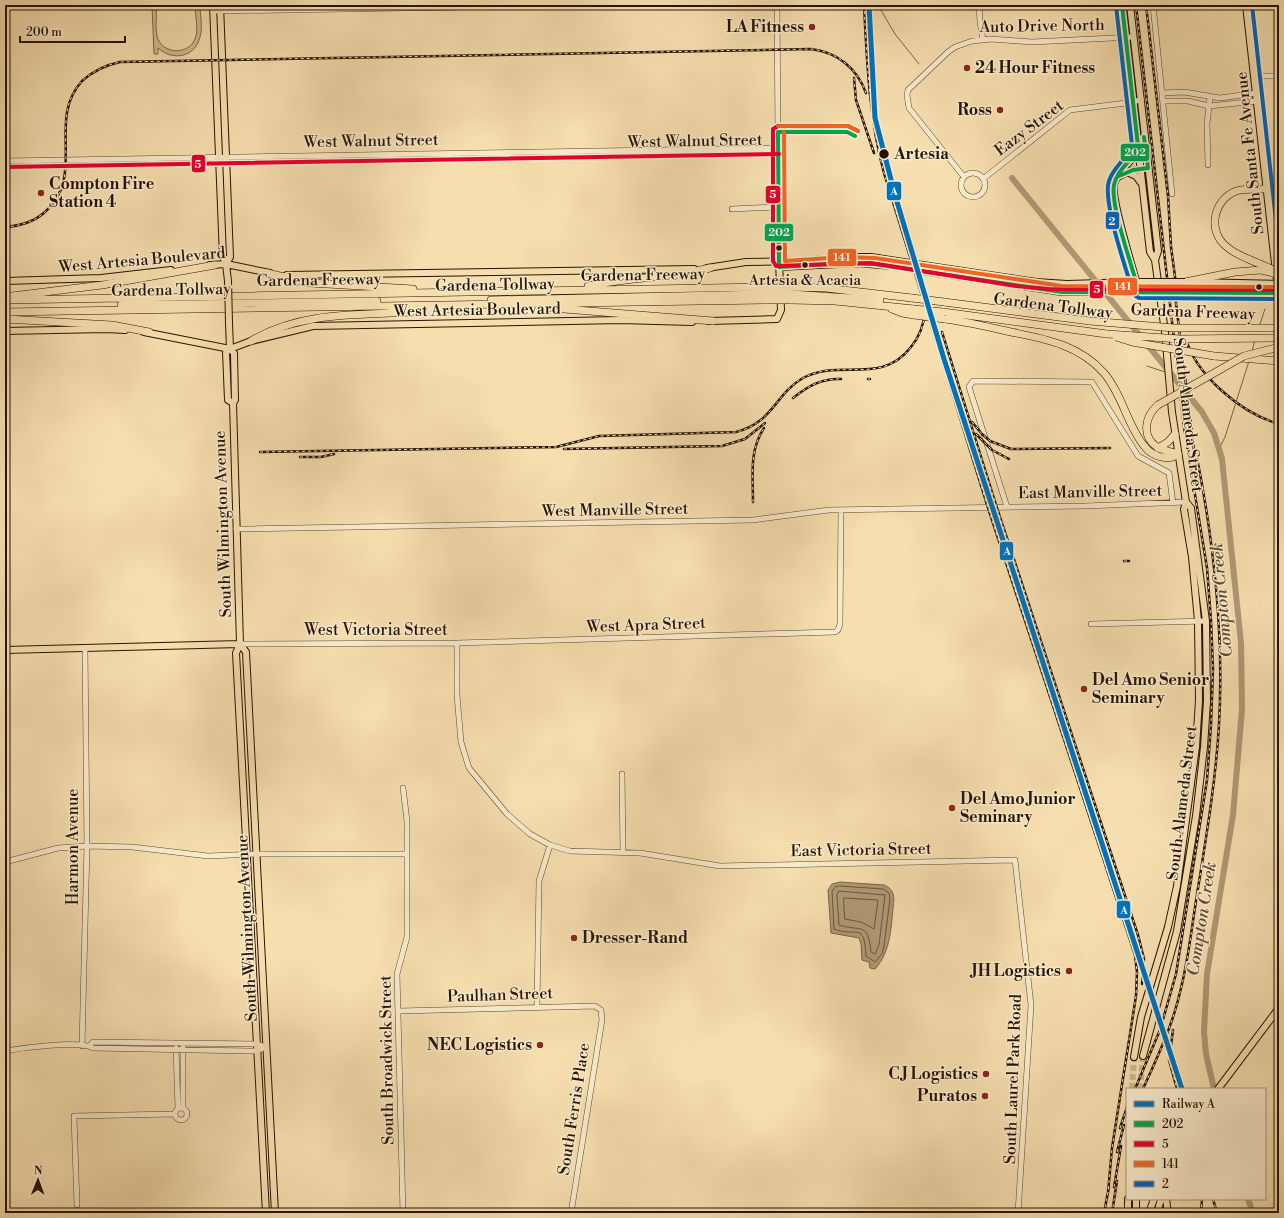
<svg xmlns="http://www.w3.org/2000/svg" width="1284" height="1218" font-family="'Libre Bodoni',serif">
<style>
.green{fill:#d3bc92;stroke:#7c684a}
.water{fill:#af9975;stroke:#786447}
.lines{fill:none;stroke-linecap:round;stroke-linejoin:round}
.shore{stroke:#6a563c;stroke-width:1}
.stream{stroke:#786447;stroke-width:1}
.river{stroke:#af9975;stroke-width:6}
.major-tunnel{stroke:#ccb68d;stroke-width:6;stroke-dasharray:6 3;stroke-linecap:butt}
.minor-casing{stroke:#5a462e;stroke-width:6}
.major-casing{stroke:#261403;stroke-width:8}
.highway-casing{stroke:#261403;stroke-width:8}
.minor{stroke:#f9eacb;stroke-width:5}
.major{stroke:#f6deaf;stroke-width:6}
.highway{stroke:#f6deaf;stroke-width:7}
.rail-casing{stroke:#261403;stroke-width:2.5}
.rail{stroke:#f9eacb;stroke-width:1;stroke-dasharray:3;stroke-linecap:butt}
.major-bridge-casing{stroke:#261403;stroke-width:8;stroke-linecap:butt}
.highway-bridge-casing{stroke:#261403;stroke-width:8;stroke-linecap:butt}
.major-bridge{stroke:#f6deaf;stroke-width:6}
.highway-bridge{stroke:#f6deaf;stroke-width:7}
.bus-1-casing{stroke:#f9eacb;stroke-width:7}
.bus-2-casing{stroke:#f9eacb;stroke-width:7}
.bus-3-casing{stroke:#f9eacb;stroke-width:7}
.bus-4-casing{stroke:#f9eacb;stroke-width:7}
.bus-1{stroke:#00a651;stroke-width:4}
.bus-2{stroke:#e4002b;stroke-width:4}
.bus-3{stroke:#f26522;stroke-width:4}
.bus-4{stroke:#0065bd;stroke-width:4}
.rail-1-casing{stroke:#f9eacb;stroke-width:8}
.rail-1{stroke:#0072bc;stroke-width:5}
.poi-dot{fill:#8f2418;stroke:#f9eacb;stroke-width:1.5}
.stop-dot{fill:#261403;stroke:#f9eacb;stroke-width:1.5}
.labels{text-anchor:middle;dominant-baseline:central;stroke-width:3;stroke-linejoin:round;paint-order:stroke}
.bus-label{font-size:15px;fill:#261403;stroke:#f9eacb}
.street-label{font-size:16px;fill:#261403;stroke:#f9eacb}
.poi-label{font-size:16px;font-weight:bold;fill:#261403;stroke:#f9eacb;text-anchor:end}
.stop-label{font-size:16px;font-weight:bold;fill:#261403;stroke:#f9eacb;text-anchor:start}
.water-label{font-size:17px;font-style:italic;fill:#5d4931;stroke:#f9eacb}
.line-badge{stroke:#f9eacb;stroke-width:1.5}
.badge-label{font-size:11px;text-anchor:middle;font-weight:bold;fill:#fff}
</style>
<rect width="100%" height="100%" fill="#f6deaf"/>
<filter id="stains"><feTurbulence type="fractalNoise" baseFrequency=".005" numOctaves="4"/><feColorMatrix values="0 0 0 0 .2 0 0 0 0 .09 0 0 0 0 .02 0 0 0 .5 -.17"/></filter>
<radialGradient id="worn" r=".72"><stop offset=".6" stop-color="#630" stop-opacity="0"/><stop offset="1" stop-color="#630" stop-opacity=".3"/></radialGradient>
<path class="green" d="M152 5H156C157 15 155 27 157 36 161 54 188 56 195 39 199 30 195 15 195 5H200C200 15 203 27 200 37 195 58 172 61 158 48V54H154Z"/>
<path class="water" d="M840 882 884 885C891 888 893 891 894 899 891 923 892 951 875 969L870 968 869 962 862 960 861 944 859 938 831 933 828 890 832 884Z"/>
<g class="lines">
<path class="shore" d="M840 886 883 889 889 893 890 899 884 946 882 954 875 962 866 956C864 920 857 938 834 929L832 891 835 887Z
M839 891 885 895 879 945 875 954 871 952C868 921 861 932 839 925L837 895Z
M844 898 878 900 874 929 861 922 845 919Z"/>
<path class="stream" d="M878 5 895 34 919 64
M1260 324 1265 309
M1252 351 1255 340
M1147 366 1165 372
M1219 449 1225 437 1249 361"/>
<path class="river" d="M1012 178 1202 412 1214 433 1222 459 1241 643 1242 709 1233 815 1207 974 1204 1032 1206 1054 1214 1089
M1248 1199 1253 1213"/>
<path class="major-tunnel" d="M1132 1089 1134 1057
M1140 1089 1143 1056"/>
<g class="minor-casing">
<path id="minor" d="M777 5 779 261
M979 5 980 22 983 40
M1153 5 1172 194
M217 11 588 5
M1254 76H1279
M1163 93 1184 92 1220 98 1257 93
M1164 101H1188L1209 106 1257 101
M5 161 778 148
M1208 165 1207 124 1210 97
M5 167 768 153 779 148
M961 185a12 12 0 1 1 24 0a12 12 0 1 1-24 0Z
M964 177 909 108 907 95 908 90 948 52 955 47 972 41 991 39 1032 42 1133 37
M983 179 1070 110 1134 102 1141 99
M732 209 778 207
M1007 507 969 387 973 381 1092 382 1138 456 1169 473 1173 503
M236 529 753 520 829 510 1085 506 1186 502
M1091 624 1206 621
M457 643V695L461 742 469 768 507 814 530 834 550 845 570 851 640 853 720 866 1015 860 1031 1005 1018 1213
M240 644 457 643 835 632 838 630 840 624 841 510
M622 774 623 852
M5 862 58 848 87 846 132 847 208 856 256 854H407
M537 1006 539 881 550 845
M399 1011 595 1006 601 1010 602 1020 571 1213
M82 1046 87 846 85 649
M89 1046 93 1042 257 1044 266 1047
M183 1047V1108
M176 1048 178 1108
M5 1051C22 1048 80 1040 93 1048L248 1051H257L266 1047
M175 1114a6 6 0 1 1 12 0a6 6 0 1 1-12 0Z
M77 1205 74 1116 174 1114
M403 1213 397 974 407 937V821L403 788
M645 1213 654 1211
M990 1213 994 1211 1004 1213"/>
</g>
<g class="major-casing">
<path id="major" d="M213 5 223 257 226 264 228 281
M220 5 230 257 226 264
M1122 5 1150 252 1155 260
M1130 5 1158 251 1155 260 1165 332 1172 412 1186 502 1184 509 1192 557 1198 621 1199 700 1196 747 1177 886 1168 927 1141 1017 1134 1057
M1246 5 1279 299
M1127 172 1136 176 1142 184
M1118 177 1127 172 1145 168
M210 265 226 264 270 273
M929 266 1036 282 1067 284 1137 282
M779 267 858 263 903 267
M707 268 746 262 801 261 848 257H871L903 262
M917 270 1062 292H1139C1134 271 1110 198 1114 184 1120 165 1134 164 1138 146
M287 275 694 269
M5 281 101 278 171 270
M1193 282 1279 284
M1186 292 1279 293
M709 321 777 319 781 310 779 261
M229 323 230 349 234 353 235 400 233 403 240 644 236 653 266 1213
M5 331 106 329 125 330
M144 332 230 349 251 341 313 326 620 320 692 322
M230 349 226 352 228 400 233 403
M240 644 246 652 275 1213
M5 650 240 644
M1143 1056 1177 931 1196 816 1204 747 1207 701 1206 621 1191 508 1186 502
M1218 1089 1279 1008
M1166 1199 1168 1213
M1128 1213V1199
M1136 1213V1199
M1149 1213 1154 1199
M1157 1213 1161 1199"/>
</g>
<g class="highway-casing">
<path id="highway" d="M1260 264C1249 259 1236 255 1227 247 1207 232 1213 200 1236 191 1246 188 1257 189 1267 189
M267 273 310 283 413 289
M1185 282 1235 272 1261 270
M588 286C628 277 670 278 710 268
M790 287 826 288 912 298
M791 294 880 300
M12 296 102 285 215 265
M5 300 766 287
M491 300 767 294
M791 300 835 301 914 309
M944 302 1090 321
M121 305 377 301
M552 308 713 321
M892 309 902 313 914 315
M5 312 767 300
M943 312 1107 334
M5 319 112 325 149 332
M945 319C968 322 989 327 1011 332 1046 339 1079 345 1104 373 1122 394 1128 427 1145 447 1152 456 1169 462 1178 454 1171 451 1163 451 1157 447 1141 436 1145 416 1158 405
M251 341C312 304 387 319 455 308
M1214 356 1279 361
M1158 448 1168 442 1175 434"/>
</g>
<use href="#minor" class="minor"/>
<use href="#major" class="major"/>
<use href="#highway" class="highway"/>
<g class="rail-casing">
<path id="rail" d="M864 5C867 62 869 118 884 173L988 508 1135 955 1137 972 1136 996 1112 1148 1108 1193
M1146 5 1168 196 1171 247 1176 284
M854 78 856 100 874 153
M5 227C19 226 34 222 45 212 87 175 46 120 82 81 93 71 106 65 120 62L811 49C837 52 857 68 866 93
M1173 279 1195 458
M942 332 997 508 1138 935 1144 959 1142 984
M1185 336C1195 375 1241 413 1279 424
M868 379H870
M793 398C808 386 822 378 841 379
M972 422 982 434 990 441 1011 449 1110 448
M976 434 992 450 1009 459
M564 449 722 446 745 439 765 423
M260 452 556 447 599 436 736 432C773 423 775 394 803 378 840 358 881 386 911 347 920 336 924 324 925 311
M300 457H321L334 454
M753 502C753 475 749 451 764 428
M1124 561H1129
M1173 1030 1169 1060 1177 1089
M1135 1089 1160 1030 1176 974 1207 780 1211 725 1213 669 1211 620 1207 568 1184 427 1136 5
M1143 1089C1154 1064 1166 1040 1174 1014 1188 970 1192 922 1200 876 1208 826 1216 776 1219 725 1224 634 1214 542 1196 453
M1120 1128 1127 1107
M1117 1152 1124 1125
M1114 1187 1121 1146
M1213 1199 1217 1213
M1104 1213 1109 1187
M1112 1213 1117 1181
M1201 1213 1202 1199"/>
</g>
<use href="#rail" class="rail"/>
<g class="major-bridge-casing">
<path id="major-bridge" d="M903 262 929 266
M903 267 917 270
M228 281 229 323
M1137 282H1185
M1139 292H1186"/>
</g>
<g class="highway-bridge-casing">
<path id="highway-bridge" d="M1260 264 1279 272
M1261 270 1273 273
M766 287H790
M767 294H791
M912 298 944 302
M767 300H791
M914 309 943 312
M914 315 945 319
M1090 321 1174 328H1279
M1107 334 1180 339 1279 338
M1116 337 1132 342 1214 356
M1158 405 1244 356 1279 347"/>
</g>
<use href="#major-bridge" class="major-bridge"/>
<use href="#highway-bridge" class="highway-bridge"/>
<g class="bus-1-casing">
<path id="bus-1" d="M1122 5 1138 146C1133 161 1117 169 1114 185 1110 206 1133 268 1139 292
M855 136 847 132H778L779 267 844 263 874 264 1062 292 1278 293
M1119 176 1133 170 1148 168 1144 137"/>
</g>
<g class="bus-2-casing">
<path id="bus-2" d="M858 131 848 126H778L773 129V261L776 266 871 263 1016 286 1049 289 1279 290
M5 167 779 154"/>
</g>
<g class="bus-3-casing">
<path id="bus-3" d="M778 126H848L858 131
M784 132 785 261 844 257 875 258 1062 286 1279 287"/>
</g>
<g class="bus-4-casing">
<path id="bus-4" d="M1252 5 1279 248
M1116 6 1132 145C1127 159 1113 167 1109 181 1102 201 1127 272 1134 295L1139 298 1279 299"/>
</g>
<use href="#bus-1" class="bus-1"/>
<use href="#bus-2" class="bus-2"/>
<use href="#bus-3" class="bus-3"/>
<use href="#bus-4" class="bus-4"/>
<g class="rail-1-casing">
<path id="rail-1" d="M869 5 875 118 895 195 944 359 1182 1089"/>
</g>
<use href="#rail-1" class="rail-1"/>
</g>
<g class="poi-dot">
<circle cx="812" cy="27" r="4"/>
<circle cx="967" cy="68" r="4"/>
<circle cx="1000" cy="110" r="4"/>
<circle cx="41" cy="193" r="4"/>
<circle cx="1084" cy="689" r="4"/>
<circle cx="952" cy="808" r="4"/>
<circle cx="574" cy="938" r="4"/>
<circle cx="1069" cy="971" r="4"/>
<circle cx="540" cy="1045" r="4"/>
<circle cx="986" cy="1074" r="4"/>
<circle cx="985" cy="1096" r="4"/>
</g>
<g class="stop-dot">
<circle cx="884" cy="154" r="5.5"/>
<circle cx="779" cy="248" r="3.5"/>
<circle cx="805" cy="265" r="3.5"/>
<circle cx="1259" cy="287" r="3.5"/>
</g>
<g class="labels">
<g class="bus-label">
<text x="805" y="280">Artesia &amp; Acacia</text>
</g>
<g class="street-label">
<text transform="translate(1042 26) rotate(-1)">Auto Drive North</text>
<text transform="translate(1029 128) rotate(-37)">Eazy Street</text>
<text transform="translate(371 141) rotate(-1)">West Walnut Street</text>
<text transform="translate(695 141) rotate(-1)">West Walnut Street</text>
<text transform="translate(1250 153) rotate(-96)">South Santa Fe Avenue</text>
<text transform="translate(142 260) rotate(-5)">West Artesia Boulevard</text>
<text transform="translate(643 275) rotate(-1)">Gardena Freeway</text>
<text transform="translate(319 280) rotate(-1)">Gardena Freeway</text>
<text transform="translate(495 285) rotate(-1)">Gardena Tollway</text>
<text transform="translate(171 290) rotate(-1)">Gardena Tollway</text>
<text transform="translate(1053 306) rotate(7)">Gardena Tollway</text>
<text transform="translate(477 310) rotate(-1)">West Artesia Boulevard</text>
<text transform="translate(1193 312) rotate(2)">Gardena Freeway</text>
<text transform="translate(1188 415) rotate(83)">South Alameda Street</text>
<text transform="translate(1090 492) rotate(-1)">East Manville Street</text>
<text transform="translate(615 510) rotate(-1)">West Manville Street</text>
<text transform="translate(223 524) rotate(-92)">South Wilmington Avenue</text>
<text transform="translate(646 625) rotate(-2)">West Apra Street</text>
<text x="376" y="630">West Victoria Street</text>
<text transform="translate(1182 803) rotate(-83)">South Alameda Street</text>
<text transform="translate(73 847) rotate(-90)">Harmon Avenue</text>
<text transform="translate(861 850) rotate(-1)">East Victoria Street</text>
<text transform="translate(247 928) rotate(-93)">South Wilmington Avenue</text>
<text transform="translate(500 995) rotate(-2)">Paulhan Street</text>
<text transform="translate(387 1060) rotate(-91)">South Broadwick Street</text>
<text transform="translate(1013 1079) rotate(-88)">South Laurel Park Road</text>
<text transform="translate(574 1109) rotate(-81)">South Ferris Place</text>
</g>
<g class="poi-label">
<text x="804" y="27">LA Fitness</text>
<text x="975" y="68" text-anchor="start">24 Hour Fitness</text>
<text x="992" y="110">Ross</text>
<text x="49" y="184" text-anchor="start">Compton Fire<tspan x="49" dy="18">Station 4</tspan></text>
<text x="1092" y="680" text-anchor="start">Del Amo Senior<tspan x="1092" dy="18">Seminary</tspan></text>
<text x="960" y="799" text-anchor="start">Del Amo Junior<tspan x="960" dy="18">Seminary</tspan></text>
<text x="582" y="938" text-anchor="start">Dresser-Rand</text>
<text x="1061" y="971">JH Logistics</text>
<text x="532" y="1045">NEC Logistics</text>
<text x="978" y="1074">CJ Logistics</text>
<text x="977" y="1096">Puratos</text>
</g>
<g class="stop-label">
<text x="894" y="154">Artesia</text>
</g>
<g class="water-label">
<text transform="translate(1222 600) rotate(-95)">Compton Creek</text>
<text transform="translate(1202 919) rotate(-81)">Compton Creek</text>
</g>
</g>
<g class="line-badge">
<rect x="1120" y="143" width="30" height="19" rx="4" fill="#00a651"/>
<rect x="191" y="154" width="15" height="19" rx="4" fill="#e4002b"/>
<rect x="886" y="181" width="16" height="20" rx="4" fill="#0072bc"/>
<rect x="765" y="185" width="16" height="19" rx="4" fill="#e4002b"/>
<rect x="1105" y="211" width="15" height="19" rx="4" fill="#0065bd"/>
<rect x="764" y="223" width="30" height="19" rx="4" fill="#00a651"/>
<rect x="827" y="248" width="30" height="19" rx="4" fill="#f26522"/>
<rect x="1107" y="277" width="31" height="19" rx="4" fill="#f26522"/>
<rect x="1089" y="280" width="15" height="19" rx="4" fill="#e4002b"/>
<rect x="999" y="541" width="15" height="20" rx="4" fill="#0072bc"/>
<rect x="1116" y="900" width="15" height="19" rx="4" fill="#0072bc"/>
</g>
<g class="badge-label">
<text x="1135" y="156">202</text>
<text x="198" y="168">5</text>
<text x="894" y="195">A</text>
<text x="773" y="198">5</text>
<text x="1112" y="225">2</text>
<text x="779" y="236">202</text>
<text x="842" y="261">141</text>
<text x="1123" y="290">141</text>
<text x="1097" y="293">5</text>
<text x="1007" y="555">A</text>
<text x="1124" y="914">A</text>
</g>
<rect width="1284" height="1218" fill="none" stroke="#f6deaf" stroke-width="20"/>
<rect x="6" y="6" width="1272" height="1206" fill="none" stroke="#261403" stroke-width="2"/>
<rect x="10" y="10" width="1264" height="1198" fill="none" stroke="#261403"/>
<rect x="1126" y="1088" width="140" height="112" fill="#f9eacb" stroke="#a5947b"/>
<rect x="1134" y="1101" width="20" height="6" fill="#0072bc" stroke="#a5947b"/>
<text x="1162" y="1108" font-size="12" fill="#261403">Railway A</text>
<rect x="1134" y="1121" width="20" height="6" fill="#00a651" stroke="#a5947b"/>
<text x="1162" y="1128" font-size="12" fill="#261403">202</text>
<rect x="1134" y="1141" width="20" height="6" fill="#e4002b" stroke="#a5947b"/>
<text x="1162" y="1148" font-size="12" fill="#261403">5</text>
<rect x="1134" y="1161" width="20" height="6" fill="#f26522" stroke="#a5947b"/>
<text x="1162" y="1168" font-size="12" fill="#261403">141</text>
<rect x="1134" y="1181" width="20" height="6" fill="#0065bd" stroke="#a5947b"/>
<text x="1162" y="1188" font-size="12" fill="#261403">2</text>
<g transform="translate(38 1180) rotate(1)" stroke="#f9eacb" stroke-width="3" paint-order="stroke">
<path d="M0-3L7 15L0 10L-7 15Z" fill="#261403"/>
<text y="-6" font-size="11" font-weight="bold" text-anchor="middle" fill="#261403">N</text>
</g>
<path d="M20 36v6h105v-6" fill="none" stroke="#261403" stroke-width="2"/>
<text x="26" y="36" font-size="12" fill="#261403" stroke="#f9eacb" stroke-width="3" paint-order="stroke">200 m</text>
<rect width="100%" height="100%" filter="url(#stains)"/>
<rect width="100%" height="100%" fill="url(#worn)"/>
</svg>
